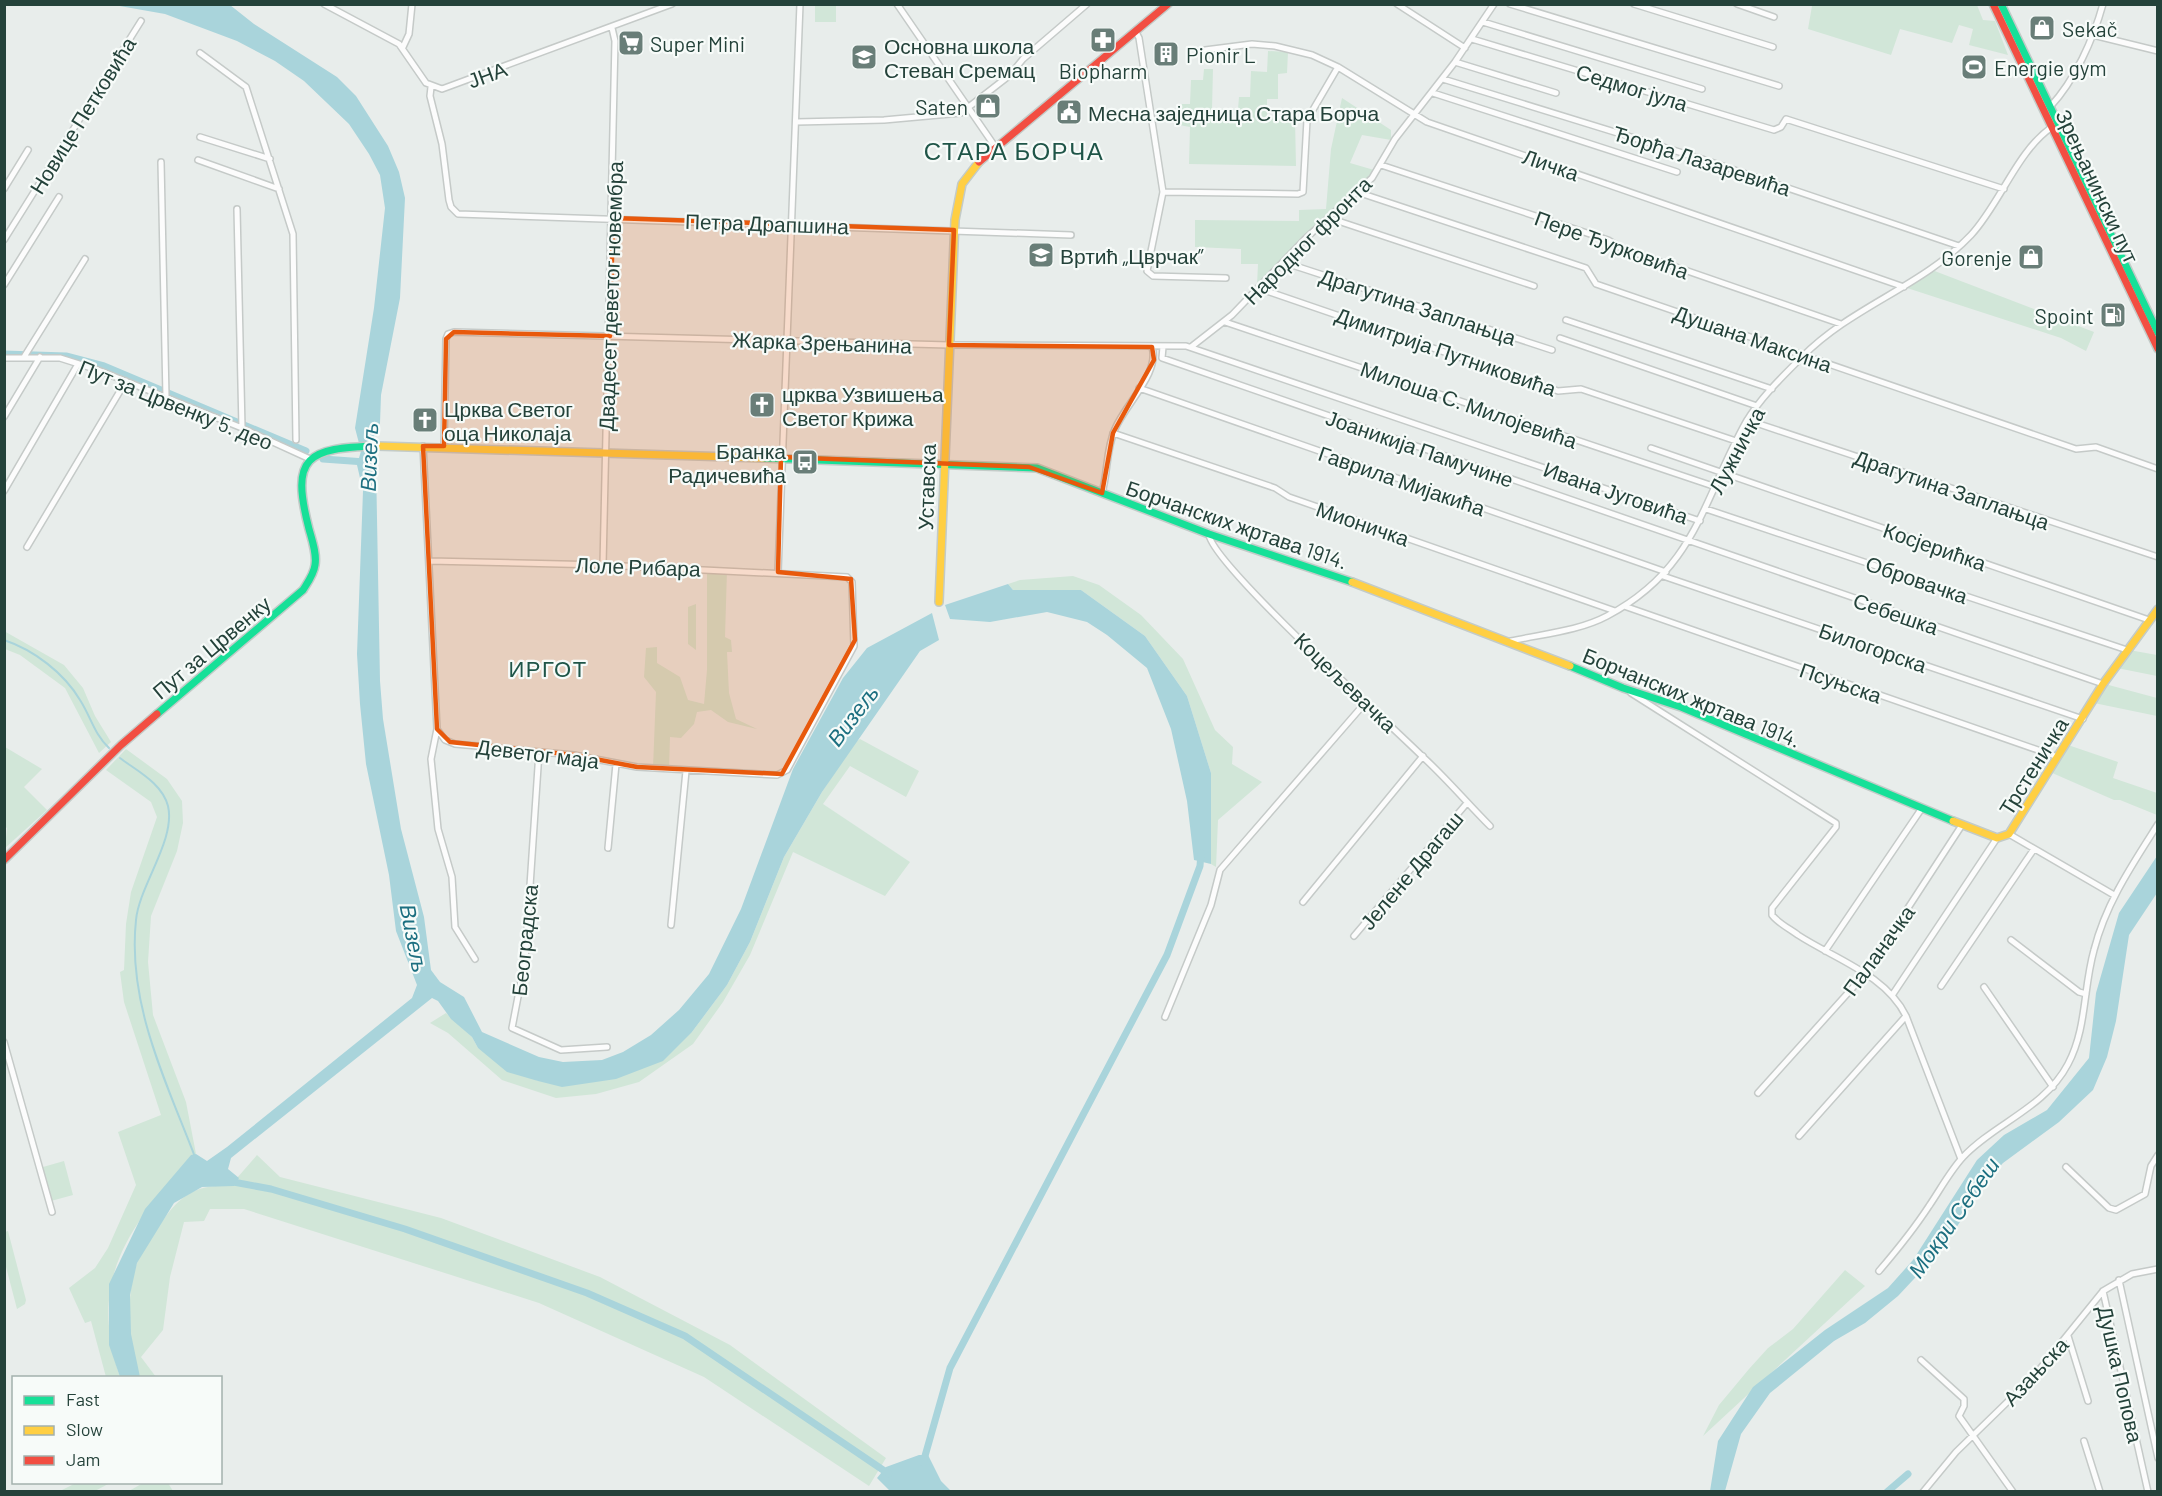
<svg xmlns="http://www.w3.org/2000/svg" width="2162" height="1496" font-family="Barlow,sans-serif">
<style>
.green{fill:#d1e6d8}
.water{fill:#a9d4db}
.lines{fill:none;stroke-linecap:round;stroke-linejoin:round}
.stream{stroke:#a9d4db;stroke-width:2}
.canal{stroke:#a9d4db;stroke-width:7}
.street-casing{stroke:#c5cac8;stroke-width:8}
.fast-casing{stroke:#c3cbc8;stroke-width:10}
.slow-casing{stroke:#c3cbc8;stroke-width:10}
.jam-casing{stroke:#c3cbc8;stroke-width:10}
.street{stroke:#fcfcfc;stroke-width:5}
.fast{stroke:#16e098;stroke-width:7}
.slow{stroke:#ffcf43;stroke-width:7}
.jam{stroke:#f24e42;stroke-width:7}
.marked{fill:#e8590c;fill-opacity:0.2;stroke:#e8590c;stroke-width:4.5;stroke-linejoin:round}
.labels{text-anchor:middle;dominant-baseline:central;stroke-width:4.5;stroke-linejoin:round;paint-order:stroke}
.poi-label{font-size:21px;fill:#24423a;stroke:#f7fbf9;text-anchor:start}
.street-label{font-size:21px;fill:#24423a;stroke:#f7fbf9}
.water-label{font-size:22px;font-style:italic;fill:#1c6f80;stroke:#f7fbf9}
.neighbourhood-label{font-size:22px;letter-spacing:1.5px;fill:#1f5548;stroke:#f7fbf9}
.quarter-label{font-size:24px;letter-spacing:1.5px;fill:#1f5548;stroke:#f7fbf9}
</style>
<rect width="100%" height="100%" fill="#e8edeb"/>
<path class="green" d="M815 5H836V22H815Z
M1808 5H1977L1983 20 1995 21 2008 55 1969 45 1973 29 1959 25 1952 43 1900 29 1891 55 1808 29 1812 6Z
M1268 51 1288 52 1287 73 1278 74V99H1267V117L1295 119 1296 166 1189 164 1190 127 1179 125 1181 104H1190L1191 80H1203L1204 69H1213L1212 109H1238L1239 97H1250L1251 71 1267 72Z
M1342 98 1391 130V140L1362 135 1350 163 1374 170 1355 191 1299 240 1257 285 1258 264H1241V249L1195 247V220L1299 221V210L1326 209 1331 149Z
M1932 270 2094 332 2086 351 2061 338 1904 287Z
M707 569 727 570 725 637 731 640 732 652H727L729 693 736 719 757 729 728 722 711 710 697 712 694 724 681 738 670 737 669 770 653 768 656 692 644 677 646 648 657 647V663L680 677 688 700 704 704 707 670Z
M1073 576 1099 585 1141 615 1183 659 1215 730 1233 747 1232 764 1262 782 1218 820 1216 867 1211 864V773L1187 696 1145 636 1081 590H1013L1008 584 1020 580Z
M696 604V650L688 644V607Z
M4 631 64 665 83 688 95 716 111 742 99 753 65 688 20 655 5 649Z
M2129 650 2157 655V676L2117 668Z
M2105 684 2157 698V716L2094 703Z
M860 739 919 771 906 797 850 766 823 804 910 862 885 896 793 852 750 955 723 1002 693 1044 639 1082 596 1094 556 1098 502 1080 448 1033 430 1023 446 1013 472 1037 478 1048 538 1081 692 1032 727 985 750 942 784 857 822 792 854 743Z
M2068 745 2118 762 2113 778 2157 793V815L2120 800H2114L2050 772Z
M5 747 42 769 24 787 47 810 5 848 7 828 4 826Z
M126 749 167 779 182 801 183 823 177 851 151 916 148 962 153 1015 186 1102 196 1154 191 1156C129 1228 87 1279 120 1377H106L91 1321 85 1323 69 1288 95 1268 108 1248 136 1185 118 1132 161 1115 124 1002 120 972 124 970 126 924 131 892 157 817 151 802 106 770Z
M257 1155 280 1177 441 1218 600 1277 730 1345 886 1458 869 1486 704 1377 539 1303 244 1209H210L204 1221 184 1222 170 1277 163 1330 141 1357 156 1377H140C127 1349 126 1292 137 1263 142 1252 150 1241 156 1231 175 1200 192 1183 230 1186Z
M64 1161 73 1195 51 1201 43 1167Z
M8 1231 26 1300 25 1304 17 1309 5 1263V1232Z
M1845 1270 1865 1286 1703 1436 1719 1405 1749 1369 1768 1348 1793 1329Z
M76 1483V1482L110 1483 95 1491H60Z
M143 1483H168L173 1491H129Z"/>
<path class="water" d="M114 5H230L254 24 337 77 356 96 388 146 399 172 405 198 400 298 381 395 380 423 370 445 376 464 380 681 383 719 401 829 424 917 431 970 440 982 464 997 482 1032 539 1057 563 1062 602 1060 623 1052 651 1035 679 1010 709 974 741 909 793 769 843 678 867 648 932 613 939 640 920 651 822 792 784 857 750 942 727 985 692 1032 663 1061 616 1079 562 1087 538 1081 507 1072 478 1048 472 1037 451 1019 438 1001 432 998 231 1158 228 1169 239 1178 234 1186 202 1187 174 1203 137 1263 130 1295 131 1334 140 1377H120L109 1345V1284L145 1209 191 1155 196 1154 207 1161 227 1147 412 998 417 985 396 931 389 875 366 764 360 704 357 654 363 491 357 465 361 451 355 428 374 308 385 208 380 175 369 154 349 124 304 81 275 61 237 41 165 14Z
M1008 584 1013 590H1081L1145 636 1187 696 1211 773V864L1194 860 1187 801 1171 729 1147 668 1107 635 1087 622 1047 612 990 622 950 619 945 605Z
M2157 856V893L2129 935 2116 1021 2107 1057 2093 1090 2059 1122 2003 1163 1986 1182 1943 1248 1898 1296 1865 1323 1834 1341 1770 1393 1741 1434 1725 1491H1710L1718 1441 1753 1387 1825 1330 1888 1288 1913 1260 1977 1160 2004 1135 2047 1110 2089 1058 2096 993 2119 913Z
M919 1455H928L941 1481 951 1491H890L877 1478 886 1467Z"/>
<g class="lines">
<path class="stream" d="M4 640C34 650 64 673 80 700 91 717 94 734 109 748
M120 758C137 771 162 783 168 806 176 840 139 886 136 920 127 1004 166 1081 195 1157"/>
<path class="canal" d="M4 354 66 356 104 366 306 451
M323 459 365 462
M228 1181 271 1189 405 1229 587 1293 685 1336 889 1474
M923 1463 950 1368 1167 955 1200 866 1201 853
M1887 1492 1908 1474"/>
<g class="street-casing">
<path id="street" d="M324 4 399 44 426 83 442 89 672 4
M897 4 996 148
M1397 4 1465 48
M1510 4 1779 86
M1634 4 1773 47
M1737 4 1774 17
M1483 22 1702 89
M1136 32 1139 38 1163 192 1147 271 1153 276 1226 278
M2093 35 2158 51
M1472 39 1774 130 1781 127 1786 119 2004 189
M403 47 409 34 412 4
M1205 50 1252 44 1275 46 1312 55 1338 67 1427 122 1904 287
M200 53 246 87 293 234 296 440
M1455 62 1556 93
M1443 79 1702 159 1959 246
M431 87 430 96 442 144 449 200 451 207 458 214 1071 235
M1433 93 1677 172
M2050 107C2075 80 2093 40 2103 4
M796 122 884 120 961 113 1010 75 1023 59 1087 4
M200 137 270 159
M198 160 279 189
M161 162 166 397
M1381 165 1608 240 1621 248 1841 324
M4 189 28 150
M1163 192 1298 194 1303 192 1307 120 1338 67
M1357 192 1586 268 1596 284 2076 449 2096 447 2158 469
M237 209 242 428
M1329 218 1534 286
M4 240 141 21
M1283 262 1552 350
M4 285 59 197
M1258 288 1558 391 1581 389 1736 441
M1566 320 1772 389
M1225 322 1713 486
M1560 338 1757 406
M1163 347 1162 358 2103 684
M1191 347 1232 315 1305 239 1372 178 1395 139 1455 62 1494 4
M24 357 85 259
M4 358H60L98 370 242 428 310 459
M1139 388 1666 572
M4 417 40 357
M1747 420 2158 557
M1113 433 1275 488 1289 497 1615 611
M423 446 437 729 445 740 455 744 574 755 637 767 777 775 787 770 854 646 852 582 847 577 603 565 429 561
M444 446 446 339 448 334 454 332 949 345 1186 346 1700 521
M1651 448 2149 620
M4 491 78 364
M1102 493C1108 472 1106 449 1115 429 1126 403 1160 373 1152 347
M1706 509 2127 650
M1209 534C1209 561 1393 727 1423 757 1447 779 1467 803 1490 826
M27 547 126 381
M603 565 615 41 612 28
M778 572 800 4
M1663 576 2083 719
M1624 606 2058 757
M1511 641C1542 634 1579 631 1607 616 1696 569 1702 501 1746 422 1760 398 1783 376 1802 357 1852 306 1922 287 1971 235 2000 204 2017 151 2052 127
M1631 693 1836 823V827L1772 908V915C1778 923 1790 929 1798 935 1835 959 1886 975 1906 1016L1961 1159
M437 729 431 759 438 829 452 877 455 927 475 959
M539 752 525 960 512 1028 561 1050 607 1047
M2009 834 2114 895
M608 848 616 764
M1303 902 1423 756
M671 925 686 771
M1354 936 1467 803
M2011 940 2079 992 2086 994
M1825 951 1922 808
M1941 986 2034 849
M1984 987 2053 1087
M1893 994 1997 838
M1165 1017 1211 905 1220 870 1365 703
M4 1042 52 1212
M1758 1093 1865 974 1962 825
M1799 1136 1906 1016
M2066 1167 2109 1208 2116 1210 2145 1194 2151 1166 2158 1155
M1879 1271C1897 1250 1914 1229 1929 1206 1940 1190 1950 1171 1963 1157 1995 1123 2045 1108 2068 1064 2087 1028 2083 989 2094 950 2106 903 2132 865 2158 824
M2119 1280 2158 1458
M2103 1291 2148 1492
M2068 1336 2088 1401
M1921 1360 1964 1399V1406L1959 1416 2013 1492
M2084 1441 2100 1492
M1923 1492 1956 1452 2035 1375 2103 1291 2132 1274 2158 1269"/>
</g>
<g class="fast-casing">
<path id="fast" d="M2001 4 2158 333
M763 458 1037 468 1209 534 1352 582
M1570 666 1623 688 1681 707 1953 821
M157 714 303 590C308 582 314 574 315 565 317 554 312 540 309 529 290 456 307 448 377 446"/>
</g>
<g class="slow-casing">
<path id="slow" d="M377 446 763 458
M1352 582 1570 666
M939 602 955 220 962 184 979 162
M1953 821 1997 838 2009 834 2103 684 2158 609"/>
</g>
<g class="jam-casing">
<path id="jam" d="M1993 4 2158 349
M979 162 1168 4
M4 860 121 745 157 714"/>
</g>
<use href="#street" class="street"/>
<use href="#fast" class="fast"/>
<use href="#slow" class="slow"/>
<use href="#jam" class="jam"/>
</g>
<path class="marked" d="M613 218 954 230 949 345 1152 347 1154 360 1113 433 1102 493 1029 467 781 457 778 572 851 579 855 640 782 774 637 767 574 755 450 742 437 729 423 446H444L446 339 454 332 610 336Z"/>
<defs>
<g id="shop-square" transform="scale(1.35)"><rect x="-9" y="-9" width="18" height="18" rx="4" fill="#697e78" stroke="#f7fbf9"/><path d="M-5-2.5h2.3a2.7 3.5 0 0 1 5.4 0H5L5.5 6h-11ZM-1.5-2.5h3a1.5 2.3 0 0 0-3 0Z" fill="#fff"/></g>
<g id="pharmacy-square" transform="scale(1.35)"><rect x="-9" y="-9" width="18" height="18" rx="4" fill="#697e78" stroke="#f7fbf9"/><path d="M-2-6h4v4h4v4h-4v4h-4v-4h-4v-4h4Z" fill="#fff"/></g>
<g id="supermarket-square" transform="scale(1.35)"><rect x="-9" y="-9" width="18" height="18" rx="4" fill="#697e78" stroke="#f7fbf9"/><path d="M-6-5.5h2.5l.6 2H6L4.5 2H-2.5L-4.4-4H-6ZM-1.5 3.2a1.3 1.3 0 1 0 .1 0ZM3 3.2a1.3 1.3 0 1 0 .1 0Z" fill="#fff"/></g>
<g id="building-square" transform="scale(1.35)"><rect x="-9" y="-9" width="18" height="18" rx="4" fill="#697e78" stroke="#f7fbf9"/><path d="M-4-6H4V6H1V3H-1V6H-4ZM-2.5-4.3h1.7v1.8h-1.7ZM.8-4.3h1.7v1.8H.8ZM-2.5-1h1.7V.8h-1.7ZM.8-1h1.7V.8H.8Z" fill="#fff"/></g>
<g id="school-square" transform="scale(1.35)"><rect x="-9" y="-9" width="18" height="18" rx="4" fill="#697e78" stroke="#f7fbf9"/><path d="M0-5L7-2L0 1L-7-2ZM-4 1L0 2.5L4 1V4Q0 6-4 4Z" fill="#fff"/></g>
<g id="stadium-square" transform="scale(1.35)"><rect x="-9" y="-9" width="18" height="18" rx="4" fill="#697e78" stroke="#f7fbf9"/><path d="M0-5a6.5 5 0 1 0 0 10a6.5 5 0 1 0 0-10ZM-3.5-1.8h7v3.6h-7Z" fill="#fff"/></g>
<g id="civic-square" transform="scale(1.35)"><rect x="-9" y="-9" width="18" height="18" rx="4" fill="#697e78" stroke="#f7fbf9"/><path d="M-.6-6.5H3V-4.5H.6V-3L4-1V1h2V6H-6V1h2V-1L-.6-3ZM-1.2 2.5V6h2.4V2.5Z" fill="#fff"/></g>
<g id="fuel-square" transform="scale(1.35)"><rect x="-9" y="-9" width="18" height="18" rx="4" fill="#697e78" stroke="#f7fbf9"/><path d="M-5.5-6h7V0h2V4h1.3V-2.5L3-4.5l.8-.8L6-3V5H2.5V1h-1V6h-7ZM-4.2-4.7v3.2H.2V-4.7Z" fill="#fff"/></g>
<g id="church-square" transform="scale(1.35)"><rect x="-9" y="-9" width="18" height="18" rx="4" fill="#697e78" stroke="#f7fbf9"/><path d="M-1.2-6h2.4v3.5h3.3v2.4h-3.3V6h-2.4V-.1h-3.3v-2.4h3.3Z" fill="#fff"/></g>
<g id="bus-square" transform="scale(1.35)"><rect x="-9" y="-9" width="18" height="18" rx="4" fill="#697e78" stroke="#f7fbf9"/><path d="M-5-6H5V4H4V6H2V4H-2V6H-4V4H-5ZM-3.5-4V0h7V-4ZM-3.5 1.2v1.5H-2V1.2ZM2 1.2v1.5H3.5V1.2Z" fill="#fff"/></g>
</defs>
<g fill-rule="evenodd">
<use href="#shop-square" x="2042" y="28"/>
<use href="#pharmacy-square" x="1103" y="40"/>
<use href="#supermarket-square" x="631" y="43"/>
<use href="#building-square" x="1166" y="54"/>
<use href="#school-square" x="864" y="57"/>
<use href="#stadium-square" x="1974" y="67"/>
<use href="#shop-square" x="988" y="106"/>
<use href="#civic-square" x="1069" y="112"/>
<use href="#school-square" x="1041" y="255"/>
<use href="#shop-square" x="2031" y="257"/>
<use href="#fuel-square" x="2113" y="315"/>
<use href="#church-square" x="762" y="405"/>
<use href="#church-square" x="425" y="420"/>
<use href="#bus-square" x="805" y="462"/>
</g>
<g class="labels">
<g class="poi-label">
<text x="2062" y="28">Sekač</text>
<text x="650" y="43">Super Mini</text>
<text x="884" y="45">Основна школа<tspan x="884" dy="24">Стеван Сремац</tspan></text>
<text x="1186" y="54">Pionir L</text>
<text x="1994" y="67">Energie gym</text>
<text x="1103" y="70" text-anchor="middle">Biopharm</text>
<text x="968" y="106" text-anchor="end">Saten</text>
<text x="1088" y="112">Месна заједница Стара Борча</text>
<text x="1060" y="255">Вртић „Цврчак”</text>
<text x="2012" y="257" text-anchor="end">Gorenje</text>
<text x="2094" y="315" text-anchor="end">Spoint</text>
<text x="782" y="393">црква Узвишења<tspan x="782" dy="24">Светог Крижа</tspan></text>
<text x="444" y="408">Црква Светог<tspan x="444" dy="24">оца Николаја</tspan></text>
<text x="786" y="450" text-anchor="end">Бранка<tspan x="786" dy="24">Радичевића</tspan></text>
</g>
<g class="street-label">
<text transform="translate(487 74) rotate(-20)">ЈНА</text>
<text transform="translate(1632 87) rotate(17)">Седмог јула</text>
<text transform="translate(82 115) rotate(-58)">Новице Петковића</text>
<text transform="translate(1702 160) rotate(18)">Ђорђа Лазаревића</text>
<text transform="translate(1551 164) rotate(19)">Личка</text>
<text transform="translate(2098 186) rotate(65)">Зрењанински пут</text>
<text transform="translate(767 223) rotate(2)">Петра Драпшина</text>
<text transform="translate(1307 240) rotate(-45)">Народног фронта</text>
<text transform="translate(1612 244) rotate(20)">Пере Ђурковића</text>
<text transform="translate(610 296) rotate(-88)">Двадесет деветог новембра</text>
<text transform="translate(1418 306) rotate(18)">Драгутина Заплањца</text>
<text transform="translate(1753 338) rotate(19)">Душана Максина</text>
<text transform="translate(822 342) rotate(2)">Жарка Зрењанина</text>
<text transform="translate(1446 351) rotate(19)">Димитрија Путниковића</text>
<text transform="translate(176 404) rotate(22)">Пут за Црвенку 5. део</text>
<text transform="translate(1469 404) rotate(19)">Милоша С. Милојевића</text>
<text transform="translate(1420 448) rotate(19)">Јоаникија Памучине</text>
<text transform="translate(1736 450) rotate(-62)">Лужничка</text>
<text transform="translate(1402 480) rotate(19)">Гаврила Мијакића</text>
<text transform="translate(926 487) rotate(-88)">Уставска</text>
<text transform="translate(1952 489) rotate(19)">Драгутина Заплањца</text>
<text transform="translate(1616 492) rotate(19)">Ивана Југовића</text>
<text transform="translate(1363 523) rotate(19)">Мионичка</text>
<text transform="translate(1237 524) rotate(19)">Борчанских жртава 1914.</text>
<text transform="translate(1935 546) rotate(19)">Косјерићка</text>
<text transform="translate(638 566) rotate(2)">Лоле Рибара</text>
<text transform="translate(1917 579) rotate(19)">Обровачка</text>
<text transform="translate(1896 613) rotate(19)">Себешка</text>
<text transform="translate(211 647) rotate(-40)">Пут за Црвенку</text>
<text transform="translate(1873 647) rotate(19)">Билогорска</text>
<text transform="translate(1346 682) rotate(44)">Коцељевачка</text>
<text transform="translate(1841 682) rotate(19)">Псуњска</text>
<text transform="translate(1692 697) rotate(22)">Борчанских жртава 1914.</text>
<text transform="translate(538 753) rotate(7)">Деветог маја</text>
<text transform="translate(2033 766) rotate(-58)">Трстеничка</text>
<text transform="translate(1411 870) rotate(-50)">Јелене Драгаш</text>
<text transform="translate(524 940) rotate(-84)">Београдска</text>
<text transform="translate(1878 950) rotate(-54)">Паланачка</text>
<text transform="translate(2035 1371) rotate(-47)">Азањска</text>
<text transform="translate(2121 1374) rotate(77)">Душка Попова</text>
</g>
<g class="water-label">
<text transform="translate(368 457) rotate(-88)">Визељ</text>
<text transform="translate(852 715) rotate(-53)">Визељ</text>
<text transform="translate(415 938) rotate(79)">Визељ</text>
<text transform="translate(1953 1217) rotate(-55)">Мокри Себеш</text>
</g>
<g class="neighbourhood-label">
<text x="548" y="668">ИРГОТ</text>
</g>
<g class="quarter-label">
<text x="1014" y="150">СТАРА БОРЧА</text>
</g>
</g>
<rect width="2162" height="1496" fill="none" stroke="#24423a" stroke-width="12"/>
<rect x="12" y="1376" width="210" height="108" fill="#f7fbf9" stroke="#a3b1ad" stroke-width="1.5"/>
<rect x="24" y="1396" width="30" height="9" fill="#16e098" stroke="#a3b1ad" stroke-width="1.5"/>
<text x="66" y="1406" font-size="18" fill="#24423a">Fast</text>
<rect x="24" y="1426" width="30" height="9" fill="#ffcf43" stroke="#a3b1ad" stroke-width="1.5"/>
<text x="66" y="1436" font-size="18" fill="#24423a">Slow</text>
<rect x="24" y="1456" width="30" height="9" fill="#f24e42" stroke="#a3b1ad" stroke-width="1.5"/>
<text x="66" y="1466" font-size="18" fill="#24423a">Jam</text>
</svg>
